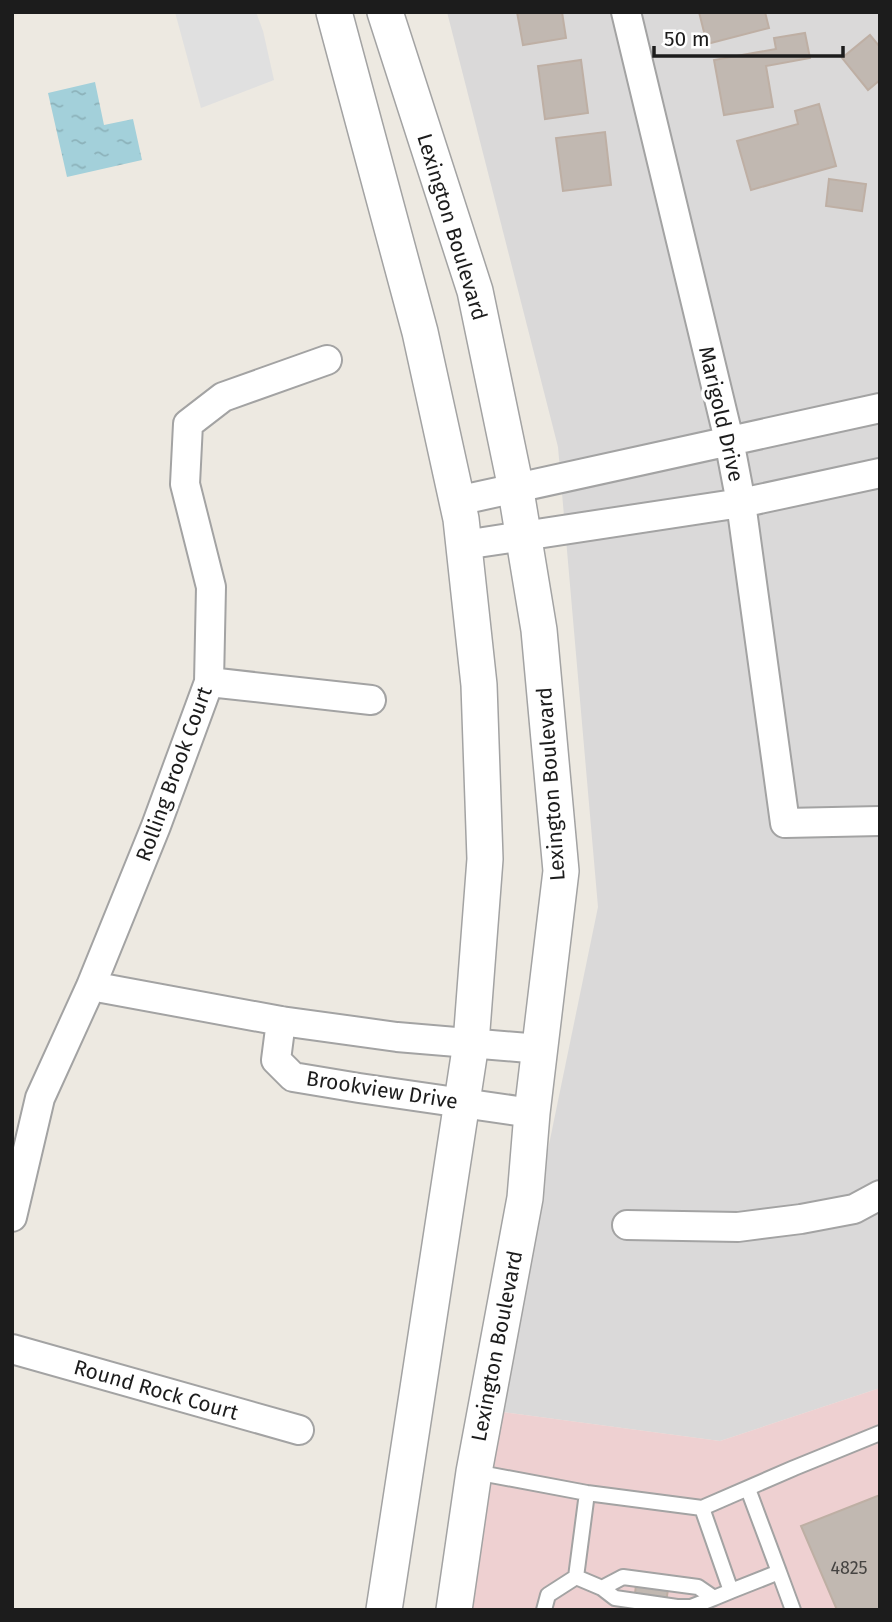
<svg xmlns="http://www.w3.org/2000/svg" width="892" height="1622" font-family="'Fira Sans',sans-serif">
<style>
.residential{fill:#dad9d9}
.commercial{fill:#eed0d1}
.parking{fill:#e0e0e0}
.water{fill:url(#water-ripples)}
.building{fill:#c1b8b1;stroke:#beafa4;stroke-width:2}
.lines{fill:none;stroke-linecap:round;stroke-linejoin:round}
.service-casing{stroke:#a3a3a3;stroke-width:18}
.minor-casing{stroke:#a3a3a3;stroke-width:32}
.tertiary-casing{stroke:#a3a3a3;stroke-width:38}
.service{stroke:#fff;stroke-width:14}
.minor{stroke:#fff;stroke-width:28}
.tertiary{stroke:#fff;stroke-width:35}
.labels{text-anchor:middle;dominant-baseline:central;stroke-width:7;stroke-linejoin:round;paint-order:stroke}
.number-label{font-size:18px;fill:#454341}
.street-label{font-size:21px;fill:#1c1c1c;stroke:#fff}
</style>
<defs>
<pattern id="water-ripples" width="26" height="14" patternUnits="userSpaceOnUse" patternTransform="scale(1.75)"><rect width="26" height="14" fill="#a3d0da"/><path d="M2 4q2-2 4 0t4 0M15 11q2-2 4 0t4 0" fill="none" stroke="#8cb2ba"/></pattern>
</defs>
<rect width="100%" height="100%" fill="#ede9e1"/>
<path class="residential" d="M447 12H880V1388L720 1441 494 1411 598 907 558 447Z"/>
<path class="commercial" d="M880 1388V1610H469L494 1411 720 1441Z"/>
<path class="parking" d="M175 12H256L263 31 274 80 201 108Z"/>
<path class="water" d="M95 82 104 125 133 119 142 160 67 177 48 93Z"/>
<path class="building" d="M517 12H562L566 38 523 45Z
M699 12H765L769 28 707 44Z
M805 33 810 58 766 66 773 107 724 115 714 60 776 49 774 38Z
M870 35 880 47V80L868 90 842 58Z
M581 60 588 113 545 119 538 66Z
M819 104 836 166 751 190 737 141 798 124 795 111Z
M605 132 611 185 563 191 556 138Z
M829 179 866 184 862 211 826 206Z
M880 1495V1610H837L801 1526Z
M636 1585 668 1589 665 1610H633Z"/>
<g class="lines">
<g class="service-casing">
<path id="service" d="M475 1472 587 1493 702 1508 794 1468 880 1433
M748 1489 779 1572
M702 1508 731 1591 779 1572 793 1610
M576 1577 602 1588 623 1577 698 1587 714 1598 731 1591
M602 1588 615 1598 677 1607H691L714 1598
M544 1610 548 1595 576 1577 587 1493"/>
</g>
<g class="minor-casing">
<path id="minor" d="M626 12 729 440 741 503 785 823 880 821
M457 501 880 408
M464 545 741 503 880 473
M209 682 371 700
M91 986 281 1021 397 1037 540 1049
M281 1021 276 1060 293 1077 359 1088 532 1113
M12 1217 40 1098 91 986 156 826 209 682 211 587 185 484 188 424 223 397 327 360
M627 1225 738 1227 801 1219 854 1209 880 1195
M12 1349 299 1430"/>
</g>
<g class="tertiary-casing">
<path id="tertiary" d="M334 12 420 332 461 519 479 685 485 859 471 1043 384 1610
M385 12 475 291 514 479 539 630 561 871 532 1113 525 1198 474 1472 454 1610"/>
</g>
<use href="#service" class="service"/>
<use href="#minor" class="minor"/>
<use href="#tertiary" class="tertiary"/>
</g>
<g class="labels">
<g class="number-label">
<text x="849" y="1568">4825</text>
</g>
<g class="street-label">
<text transform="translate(452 227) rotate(73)">Lexington Boulevard</text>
<text transform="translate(721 414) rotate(77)">Marigold Drive</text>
<text transform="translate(174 774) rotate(-70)">Rolling Brook Court</text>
<text transform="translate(551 784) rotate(-94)">Lexington Boulevard</text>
<text transform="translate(382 1090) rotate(9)">Brookview Drive</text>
<text transform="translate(497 1346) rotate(-79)">Lexington Boulevard</text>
<text transform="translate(156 1390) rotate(16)">Round Rock Court</text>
</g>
</g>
<rect width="892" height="1622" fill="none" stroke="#1c1c1c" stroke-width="28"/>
<path d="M654 46v10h189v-10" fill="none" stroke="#1c1c1c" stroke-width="3.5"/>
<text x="664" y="46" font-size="21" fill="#1c1c1c" stroke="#ffffff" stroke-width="5" paint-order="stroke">50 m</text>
</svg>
